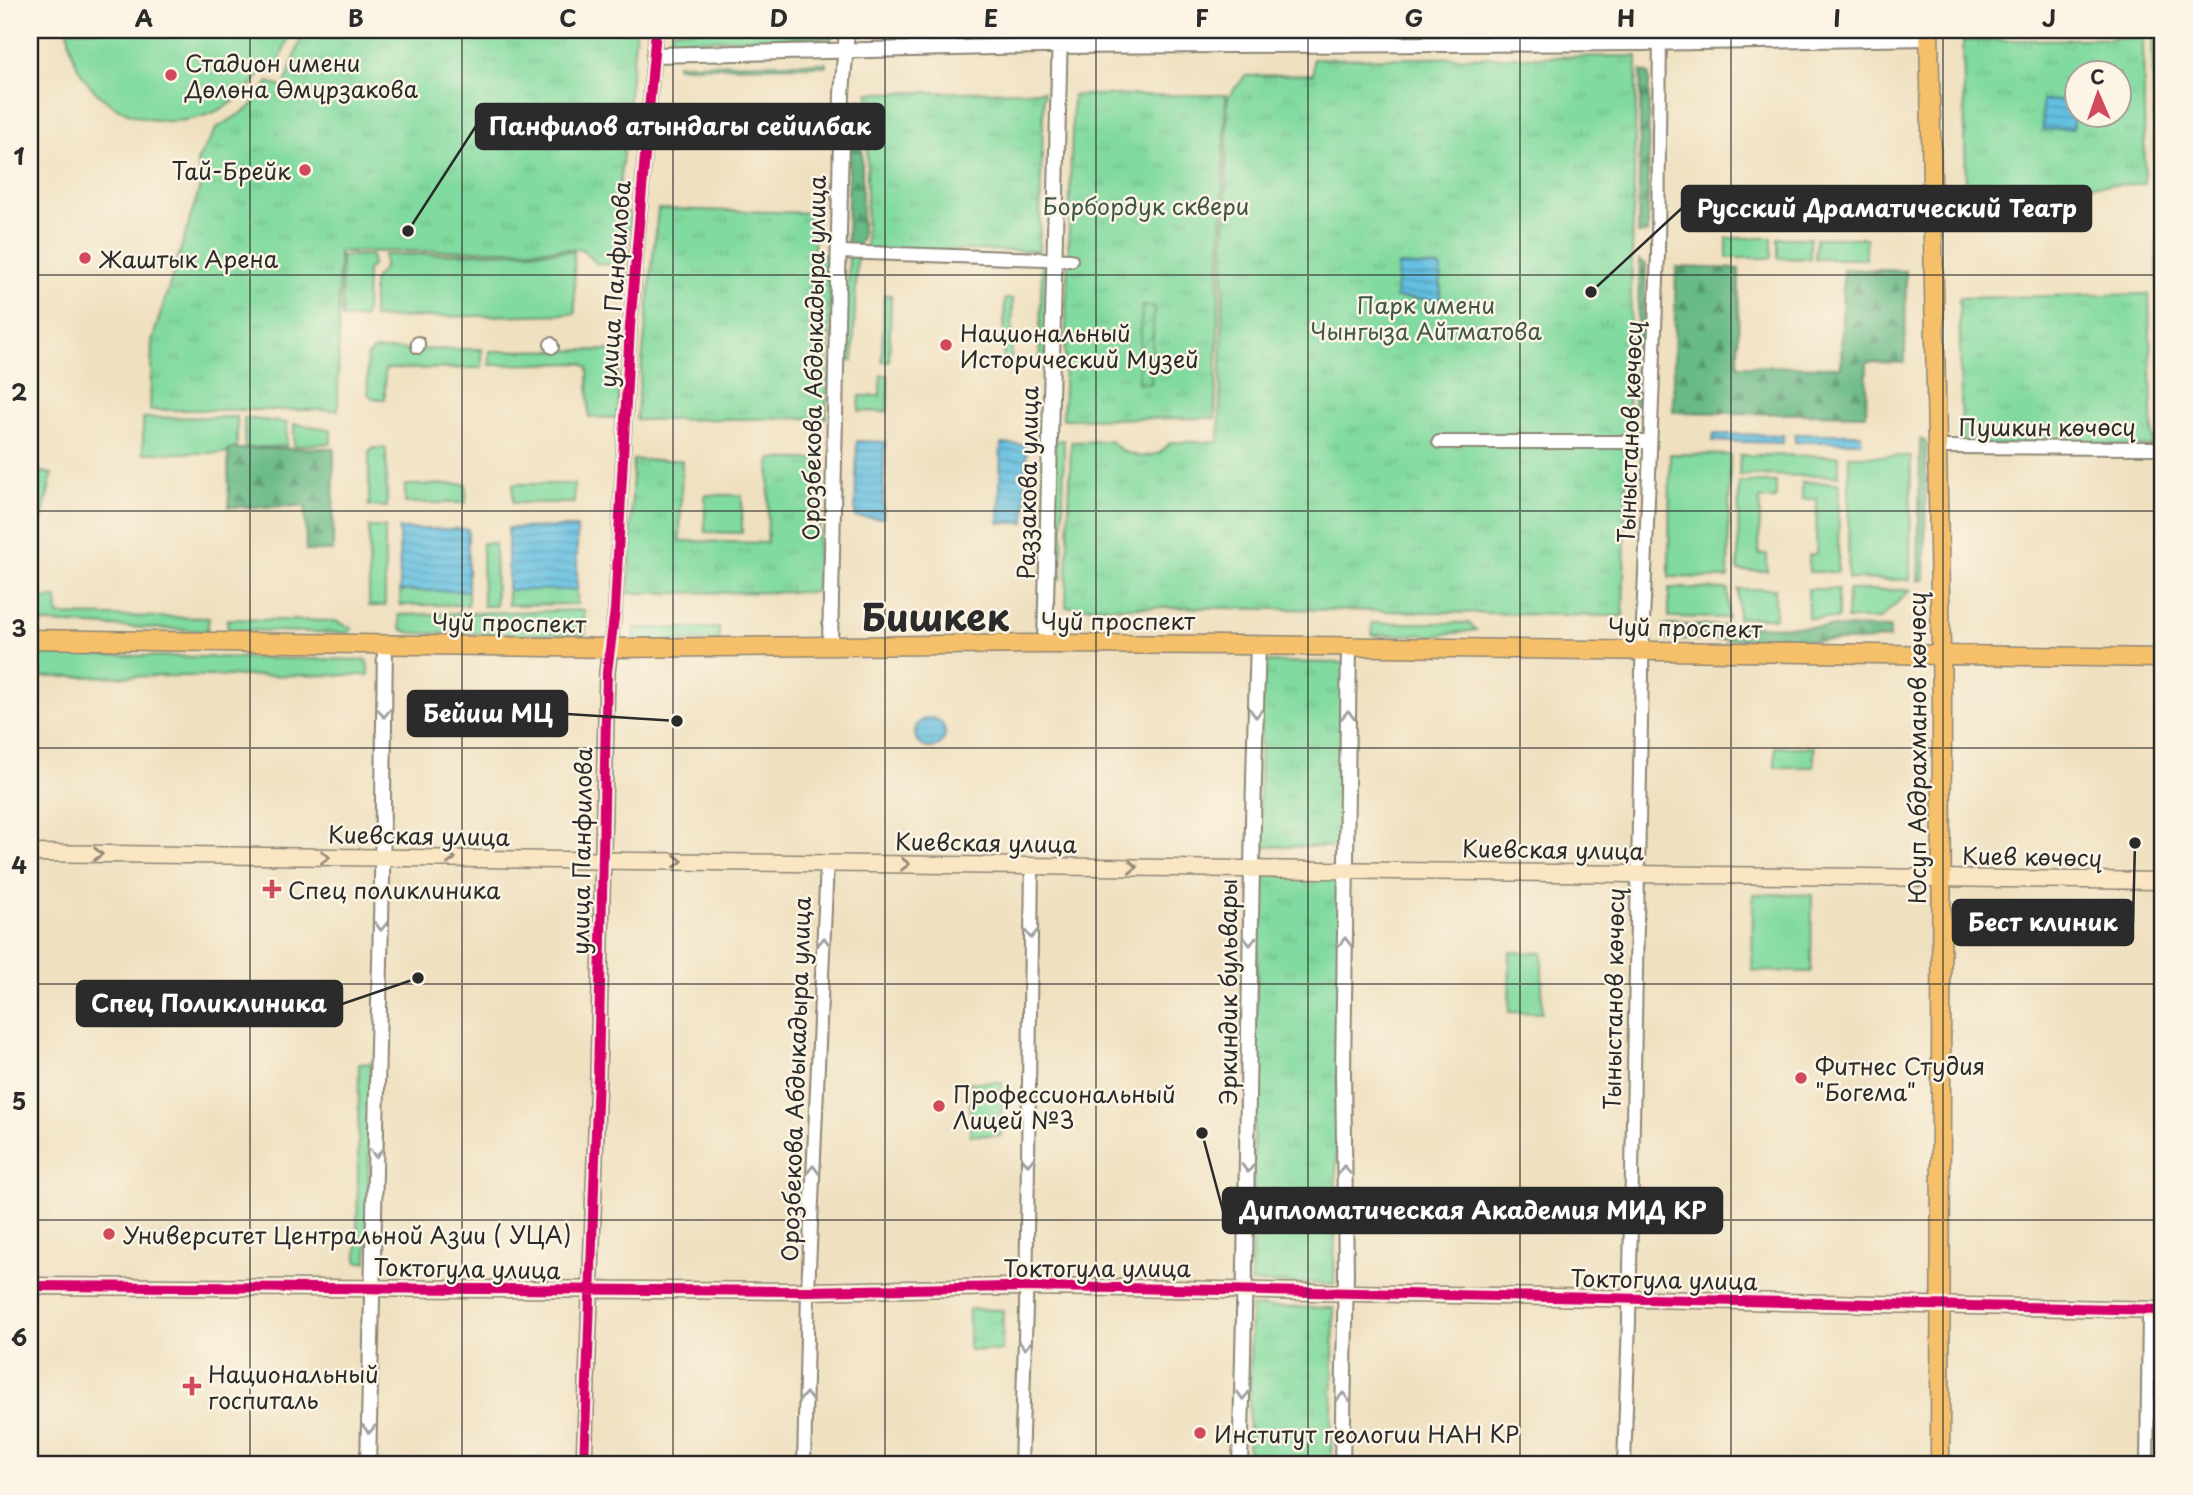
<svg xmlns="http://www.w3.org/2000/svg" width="2193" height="1495" font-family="'Playpen Sans',sans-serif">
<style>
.grass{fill:#81da9f;stroke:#568265;stroke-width:2}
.forest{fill:url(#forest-firs);stroke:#4a7258;stroke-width:2}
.park{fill:url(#park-tufts);stroke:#568265;stroke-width:2;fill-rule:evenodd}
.garden{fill:url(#garden-furrows);stroke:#568265;stroke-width:2}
.water{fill:url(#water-rules);stroke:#487686;stroke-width:2}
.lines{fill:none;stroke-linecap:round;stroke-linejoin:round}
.minor-casing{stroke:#8d8676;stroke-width:16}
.tertiary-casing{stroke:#8d8676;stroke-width:18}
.secondary-casing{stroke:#8d8676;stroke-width:19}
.primary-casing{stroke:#8d8676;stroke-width:21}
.minor{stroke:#fff;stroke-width:12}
.tertiary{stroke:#fff;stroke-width:14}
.secondary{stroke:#fbe6c4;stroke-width:16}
.primary{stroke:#f6c06b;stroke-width:18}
.cycleway-casing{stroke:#fcf5e5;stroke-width:15}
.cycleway{stroke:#d6006c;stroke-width:10}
.oneway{stroke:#a0a0a0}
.oneway2{stroke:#938878}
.grid{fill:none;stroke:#2b2b2b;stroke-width:2;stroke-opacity:0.55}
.poi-dot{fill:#d1495b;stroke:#fcf5e5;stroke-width:2.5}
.labels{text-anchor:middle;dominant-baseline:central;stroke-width:5;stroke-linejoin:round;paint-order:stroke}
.poi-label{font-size:23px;fill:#2b2b2b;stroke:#fcf5e5;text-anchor:start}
.park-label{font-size:23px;fill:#405748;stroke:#fcf5e5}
.street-label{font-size:23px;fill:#2b2b2b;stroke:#fcf5e5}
.town-label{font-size:37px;font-weight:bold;fill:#2b2b2b;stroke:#fcf5e5}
.leader{fill:none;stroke:#2b2b2b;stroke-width:2.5}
.callout-dot{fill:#2b2b2b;stroke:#fcf5e5;stroke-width:2.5}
.callout{fill:#2b2b2b;stroke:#2b2b2b;stroke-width:2.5}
.callout-label{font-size:24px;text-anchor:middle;font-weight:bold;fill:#fff}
.neatline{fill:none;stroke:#2b2b2b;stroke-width:2.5}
.grid-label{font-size:23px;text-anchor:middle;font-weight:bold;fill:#2b2b2b}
</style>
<defs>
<pattern id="forest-firs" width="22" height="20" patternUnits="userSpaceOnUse" patternTransform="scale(1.75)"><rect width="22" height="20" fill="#68ba86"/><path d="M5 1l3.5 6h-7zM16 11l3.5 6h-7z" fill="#56976e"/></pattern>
<pattern id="park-tufts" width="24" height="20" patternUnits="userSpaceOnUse" patternTransform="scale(1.75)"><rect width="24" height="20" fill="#81da9f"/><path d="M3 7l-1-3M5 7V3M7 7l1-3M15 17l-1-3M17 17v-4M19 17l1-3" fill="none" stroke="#70bb89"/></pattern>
<pattern id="garden-furrows" width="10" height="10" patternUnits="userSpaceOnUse" patternTransform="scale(1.75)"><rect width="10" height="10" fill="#81da9f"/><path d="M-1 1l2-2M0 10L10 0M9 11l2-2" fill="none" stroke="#70bb89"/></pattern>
<pattern id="water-rules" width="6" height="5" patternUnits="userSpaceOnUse" patternTransform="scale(1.75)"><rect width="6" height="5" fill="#64c0e2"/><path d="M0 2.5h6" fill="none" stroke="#539cb7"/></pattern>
</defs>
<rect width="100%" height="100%" fill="#fcf5e5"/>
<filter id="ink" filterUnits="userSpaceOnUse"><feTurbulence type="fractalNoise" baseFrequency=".0143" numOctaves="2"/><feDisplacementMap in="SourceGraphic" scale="14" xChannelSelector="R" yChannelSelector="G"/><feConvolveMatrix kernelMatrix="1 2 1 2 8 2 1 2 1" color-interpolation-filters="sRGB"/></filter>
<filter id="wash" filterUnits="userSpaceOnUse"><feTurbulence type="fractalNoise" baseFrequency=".00686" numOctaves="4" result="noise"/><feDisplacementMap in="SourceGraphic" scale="28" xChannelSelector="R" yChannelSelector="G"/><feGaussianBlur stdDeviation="1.57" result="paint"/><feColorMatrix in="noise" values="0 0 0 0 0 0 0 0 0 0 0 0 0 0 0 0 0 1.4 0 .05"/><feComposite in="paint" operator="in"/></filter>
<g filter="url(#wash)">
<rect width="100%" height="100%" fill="#efe0c0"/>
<path class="grass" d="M68 30H291L275 73 263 69C214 153 76 132 68 30Z
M826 63V66L677 67V64Z
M1727 238H1772V258H1727Z
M1778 238H1810V259L1778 258Z
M1816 238H1866V259H1815Z
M574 251 575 314 373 318V281L384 268V255Z
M372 255V266L367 270 366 312 363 318H342L341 256Z
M849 256 857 257 853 361 845 360Z
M1042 263H1049L1046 367H1039Z
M884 295H891L889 362H882Z
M1005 299H1013L1011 366H1003Z
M482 349V368L385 369V399H373L368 393 367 357 374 350Z
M619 350V418L589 417 588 368 582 363 490 365V351Z
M881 375H888L887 412 859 411 860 396H880Z
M237 417V449H228V453H143V418Z
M244 418 287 423 286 446 245 448Z
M294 424 331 429V443L294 446Z
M1064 440 1062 575 1060 580 1053 578 1055 441Z
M374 448H386L387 507 369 506V452Z
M1670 454 1730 455 1728 578 1669 577Z
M1740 455 1839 456V476L1739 475Z
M1849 456H1911L1910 580 1848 579Z
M30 470 52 474 42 520H30Z
M1739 482H1776V499H1760L1759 554H1767V571H1738Z
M1802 482 1839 483 1838 572H1809V555L1816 554 1817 499H1802Z
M466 484V503H405V485Z
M513 484H574V503H513Z
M705 495H742V533L705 532Z
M369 527H385V606H369Z
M482 543H495L496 606H483Z
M1669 588 1728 589V618L1669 617Z
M1738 589H1775V618H1738Z
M1808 589H1838V619L1808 618Z
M508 590H577V604L508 605Z
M1848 590H1910L1880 619H1847Z
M400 591H468V605H400Z
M57 598 58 615 209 618 207 631 30 622V599Z
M584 610 585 635 411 633 401 629 399 615Z
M227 619 335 621 352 628 349 633 228 630Z
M1372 623H1469L1476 630 1439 635H1372Z
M635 628H719V641H635Z
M30 654 367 660 369 675 30 677Z
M1775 747H1814V767H1775Z
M1753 894 1812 895 1811 972 1752 971Z
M1510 952 1542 953V1013L1509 1012Z
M371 1063 367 1262H357L359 1064Z
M970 1082H1002L1001 1136 970 1135Z"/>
<path class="forest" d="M1399 30H1497V35L1398 36Z
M1641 71 1649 74 1648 232 1638 234Z
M862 100V237L857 247 847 246 850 104Z
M1640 260 1646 264 1640 404 1634 406Z
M1676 267 1739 269 1738 366 1841 367 1843 269 1906 271 1905 363 1867 362 1866 415 1673 412Z
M1920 439 1926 441 1925 579 1918 581Z
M334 448 333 551H306L305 506 229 507 228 449Z
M1663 625 1890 628V638L1861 641 1663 639Z"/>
<path class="park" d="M304 30H636L617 211 631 213 625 268 596 263 582 249 339 252 338 410H150L152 341 201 184 197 161 217 128 251 107 269 82 284 88Z
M672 30H833L832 38 671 40Z
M2152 30H2163V364H2160Z
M2143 38 2145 184 1966 188 1963 41ZM2078 74H2120V116H2078Z
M1637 56 1623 616C1437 613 1252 606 1066 607L1071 442 1110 441 1122 451 1141 457 1160 453 1171 442H1219L1228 97 1245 76 1313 74V59Z
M1044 91 1039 251 866 249 868 93Z
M1073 95H1226L1215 418 1063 419Z
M658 209 815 213 814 255H833L826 418 636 420Z
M2149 294 2153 446 1962 445 1959 298Z
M770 459H822L816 592 629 593 633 460H682L680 541 767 543Z
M1262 662 1345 663 1342 847 1259 846Z
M1259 871 1342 872 1334 1284 1251 1283Z
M1251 1307 1334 1308 1331 1465H1248Z
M969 1309 1003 1310 1002 1351 969 1350Z"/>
<path class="garden" d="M1142 306 1154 307 1151 384 1138 383Z"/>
<path class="water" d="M2072 100 2073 129 2043 130 2042 101Z
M1398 265 1441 267 1440 300 1396 298Z
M1714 434 1783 435V443L1713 441Z
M1795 434H1861V442H1795Z
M857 441 885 442 883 518 855 517Z
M1001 444 1027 445 1025 523H999Z
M577 527V590H508V528Z
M399 529H468V591H400Z
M915 733a15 15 0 1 1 30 0a15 15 0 1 1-30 0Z"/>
</g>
<g filter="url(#ink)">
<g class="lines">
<g class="minor-casing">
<path id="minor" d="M1371 43V30
M1278 44 1279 30
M839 252 1071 260
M551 344 552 347
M418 347V343
M1439 442H1649
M1938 447 2155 448
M610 648 615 610 630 326 656 30
M804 1465 808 1291 827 863
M1021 1465 1026 1307 1032 865
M1624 1465 1629 1321 1643 622 1658 254 1660 30
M2147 1465 2149 1310"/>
</g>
<g class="tertiary-casing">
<path id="tertiary" d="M654 55 1042 46 1641 43 1929 38
M1045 644 1060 30
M830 645 842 94 847 30
M368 1465 382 878 385 645
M584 1465 598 1076 607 672 610 648
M1240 1465C1249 1192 1248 918 1258 645
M1342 1465 1346 1273 1343 1073 1349 646"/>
</g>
<g class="secondary-casing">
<path id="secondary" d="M30 853 2163 881
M30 1286 808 1291 1007 1287 1125 1288 2163 1310"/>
</g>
<g class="primary-casing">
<path id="primary" d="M1929 30 1942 701 1940 1465
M30 639 610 648 1045 644 1239 645 2163 658"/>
</g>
<use href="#minor" class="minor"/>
<use href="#tertiary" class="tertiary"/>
<use href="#secondary" class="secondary"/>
<use href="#primary" class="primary"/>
<g class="cycleway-casing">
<path id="cycleway" d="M30 1286 808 1291 1007 1287 1125 1288 2163 1310
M584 1465 598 1076 607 672 615 610 630 326 656 30"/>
</g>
<use href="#cycleway" class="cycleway"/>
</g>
<defs><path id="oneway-chevron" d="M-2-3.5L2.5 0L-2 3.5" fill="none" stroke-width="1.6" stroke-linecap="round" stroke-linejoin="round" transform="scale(1.75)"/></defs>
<g class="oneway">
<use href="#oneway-chevron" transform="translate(384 713) rotate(91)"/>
<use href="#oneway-chevron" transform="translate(1256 713) rotate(92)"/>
<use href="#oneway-chevron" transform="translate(1348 715) rotate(-89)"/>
<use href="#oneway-chevron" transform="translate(381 926) rotate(91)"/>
<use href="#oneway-chevron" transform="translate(1031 934) rotate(91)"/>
<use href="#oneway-chevron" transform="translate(1250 941) rotate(90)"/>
<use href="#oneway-chevron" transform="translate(824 942) rotate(-88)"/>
<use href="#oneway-chevron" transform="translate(1345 942) rotate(-89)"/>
<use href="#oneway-chevron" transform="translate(376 1153) rotate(91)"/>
<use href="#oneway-chevron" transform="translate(1028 1161) rotate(91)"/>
<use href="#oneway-chevron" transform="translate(1248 1168) rotate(91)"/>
<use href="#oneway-chevron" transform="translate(813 1170) rotate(-88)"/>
<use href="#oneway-chevron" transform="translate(1344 1170) rotate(-91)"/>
<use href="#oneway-chevron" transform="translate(1025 1345) rotate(92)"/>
<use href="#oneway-chevron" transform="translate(1243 1395) rotate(92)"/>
<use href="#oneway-chevron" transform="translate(806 1397) rotate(-89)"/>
<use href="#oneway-chevron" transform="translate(1343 1397) rotate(-89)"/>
<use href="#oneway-chevron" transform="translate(369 1429) rotate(91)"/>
</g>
<g class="oneway2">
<use href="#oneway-chevron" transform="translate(98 854) rotate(1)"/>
<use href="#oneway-chevron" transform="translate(325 857) rotate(1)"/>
<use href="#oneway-chevron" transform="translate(451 858) rotate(1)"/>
<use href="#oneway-chevron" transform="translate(678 861) rotate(1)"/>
<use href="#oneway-chevron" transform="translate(905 864) rotate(1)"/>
<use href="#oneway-chevron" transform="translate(1133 867) rotate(1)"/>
</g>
</g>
<path class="grid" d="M250 30V1465M462 30V1465M673 30V1465M885 30V1465M1096 30V1465M1308 30V1465M1520 30V1465M1731 30V1465M1943 30V1465M30 275H2163M30 511H2163M30 748H2163M30 984H2163M30 1220H2163"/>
<g class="poi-dot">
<circle cx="171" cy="75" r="7"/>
<circle cx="305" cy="170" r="7"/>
<circle cx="85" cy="258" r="7"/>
<circle cx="946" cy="345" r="7"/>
<path d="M268.5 878.5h7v7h7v7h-7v7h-7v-7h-7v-7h7z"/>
<circle cx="1801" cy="1078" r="7"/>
<circle cx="939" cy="1106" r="7"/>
<circle cx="109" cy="1234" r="7"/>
<path d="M188.5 1375.5h7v7h7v7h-7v7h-7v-7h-7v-7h7z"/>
<circle cx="1200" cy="1433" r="7"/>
</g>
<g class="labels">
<g class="poi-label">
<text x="185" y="62">Стадион имени<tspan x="185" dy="26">Дөлөна Өмүрзакова</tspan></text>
<text x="291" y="170" text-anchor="end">Тай-Брейк</text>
<text x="99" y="258">Жаштык Арена</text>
<text x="960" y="332">Национальный<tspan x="960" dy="26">Исторический Музей</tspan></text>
<text x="288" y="889">Спец поликлиника</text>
<text x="1815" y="1065">Фитнес Студия<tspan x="1815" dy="26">"Богема"</tspan></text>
<text x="953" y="1093">Профессиональный<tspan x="953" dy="26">Лицей №3</tspan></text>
<text x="123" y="1234">Университет Центральной Азии ( УЦА)</text>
<text x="208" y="1373">Национальный<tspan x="208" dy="26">госпиталь</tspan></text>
<text x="1214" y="1433">Институт геологии НАН КР</text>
</g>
<g class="park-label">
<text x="1146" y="205">Борбордук сквери</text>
<text x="1426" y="304">Парк имени<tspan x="1426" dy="26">Чынгыза Айтматова</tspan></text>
</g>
<g class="street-label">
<text transform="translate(614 284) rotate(-86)">улица Панфилова</text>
<text transform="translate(813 358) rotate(-89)">Орозбекова Абдыкадыра улица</text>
<text x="2047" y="426">Пушкин көчөсү</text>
<text transform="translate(1629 432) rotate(-88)">Тыныстанов көчөсү</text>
<text transform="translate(1027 483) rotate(-89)">Раззакова улица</text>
<text x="1118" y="620">Чуй проспект</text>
<text transform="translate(509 622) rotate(1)">Чуй проспект</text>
<text transform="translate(1685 627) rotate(1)">Чуй проспект</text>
<text transform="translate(1916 748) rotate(-90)">Юсуп Абдрахманов көчөсү</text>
<text transform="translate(419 835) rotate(1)">Киевская улица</text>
<text transform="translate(986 842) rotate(1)">Киевская улица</text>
<text transform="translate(1553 849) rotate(1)">Киевская улица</text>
<text transform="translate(581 851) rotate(-89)">улица Панфилова</text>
<text transform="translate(2032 856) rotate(1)">Киев көчөсү</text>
<text transform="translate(1227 992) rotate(-90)">Эркиндик бульвары</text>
<text transform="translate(1613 999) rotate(-89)">Тыныстанов көчөсү</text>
<text transform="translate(795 1079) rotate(-88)">Орозбекова Абдыкадыра улица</text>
<text x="1097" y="1267">Токтогула улица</text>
<text transform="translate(467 1268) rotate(1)">Токтогула улица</text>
<text transform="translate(1664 1279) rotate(1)">Токтогула улица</text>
</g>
<g class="town-label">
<text x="935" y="616">Бишкек</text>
</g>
</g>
<path class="leader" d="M408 231L476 126M1591 292L1682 208M677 721L567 714M2135 843L2133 923M418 978L342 1004M1202 1133L1223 1211"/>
<g class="callout-dot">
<circle cx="408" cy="231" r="7"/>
<circle cx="1591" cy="292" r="7"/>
<circle cx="677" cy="721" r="7"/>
<circle cx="2135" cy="843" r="7"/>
<circle cx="418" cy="978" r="7"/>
<circle cx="1202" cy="1133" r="7"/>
</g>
<g class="callout">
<rect x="476" y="104" width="408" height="45" rx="7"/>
<rect x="1682" y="186" width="409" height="45" rx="7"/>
<rect x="408" y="691" width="159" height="45" rx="7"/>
<rect x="1953" y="900" width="180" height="45" rx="7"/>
<rect x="77" y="981" width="265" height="45" rx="7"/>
<rect x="1223" y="1188" width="499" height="45" rx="7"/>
</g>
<g class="callout-label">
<text x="680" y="135">Панфилов атындагы сейилбак</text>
<text x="1887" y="217">Русский Драматический Театр</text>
<text x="488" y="722">Бейиш МЦ</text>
<text x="2043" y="931">Бест клиник</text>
<text x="209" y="1012">Спец Поликлиника</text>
<text x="1473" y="1219">Дипломатическая Академия МИД КР</text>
</g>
<rect width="2193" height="1495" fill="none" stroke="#fcf5e5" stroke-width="77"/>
<g transform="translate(2098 94) rotate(358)"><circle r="33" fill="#fcf5e5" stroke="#a8a49b" stroke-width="2"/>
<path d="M0-5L12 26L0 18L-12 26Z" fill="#d1495b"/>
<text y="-10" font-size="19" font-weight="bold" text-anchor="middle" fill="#2b2b2b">С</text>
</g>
<rect x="38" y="38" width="2116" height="1418" class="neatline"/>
<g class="grid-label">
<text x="144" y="27">A</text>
<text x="356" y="27">B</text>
<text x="568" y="27">C</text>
<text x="779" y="27">D</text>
<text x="991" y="27">E</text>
<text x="1202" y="27">F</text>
<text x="1414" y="27">G</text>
<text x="1626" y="27">H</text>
<text x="1837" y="27">I</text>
<text x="2049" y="27">J</text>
<text x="19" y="165">1</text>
<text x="19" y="401">2</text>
<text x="19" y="637">3</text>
<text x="19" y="874">4</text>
<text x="19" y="1110">5</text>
<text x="19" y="1346">6</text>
</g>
</svg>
